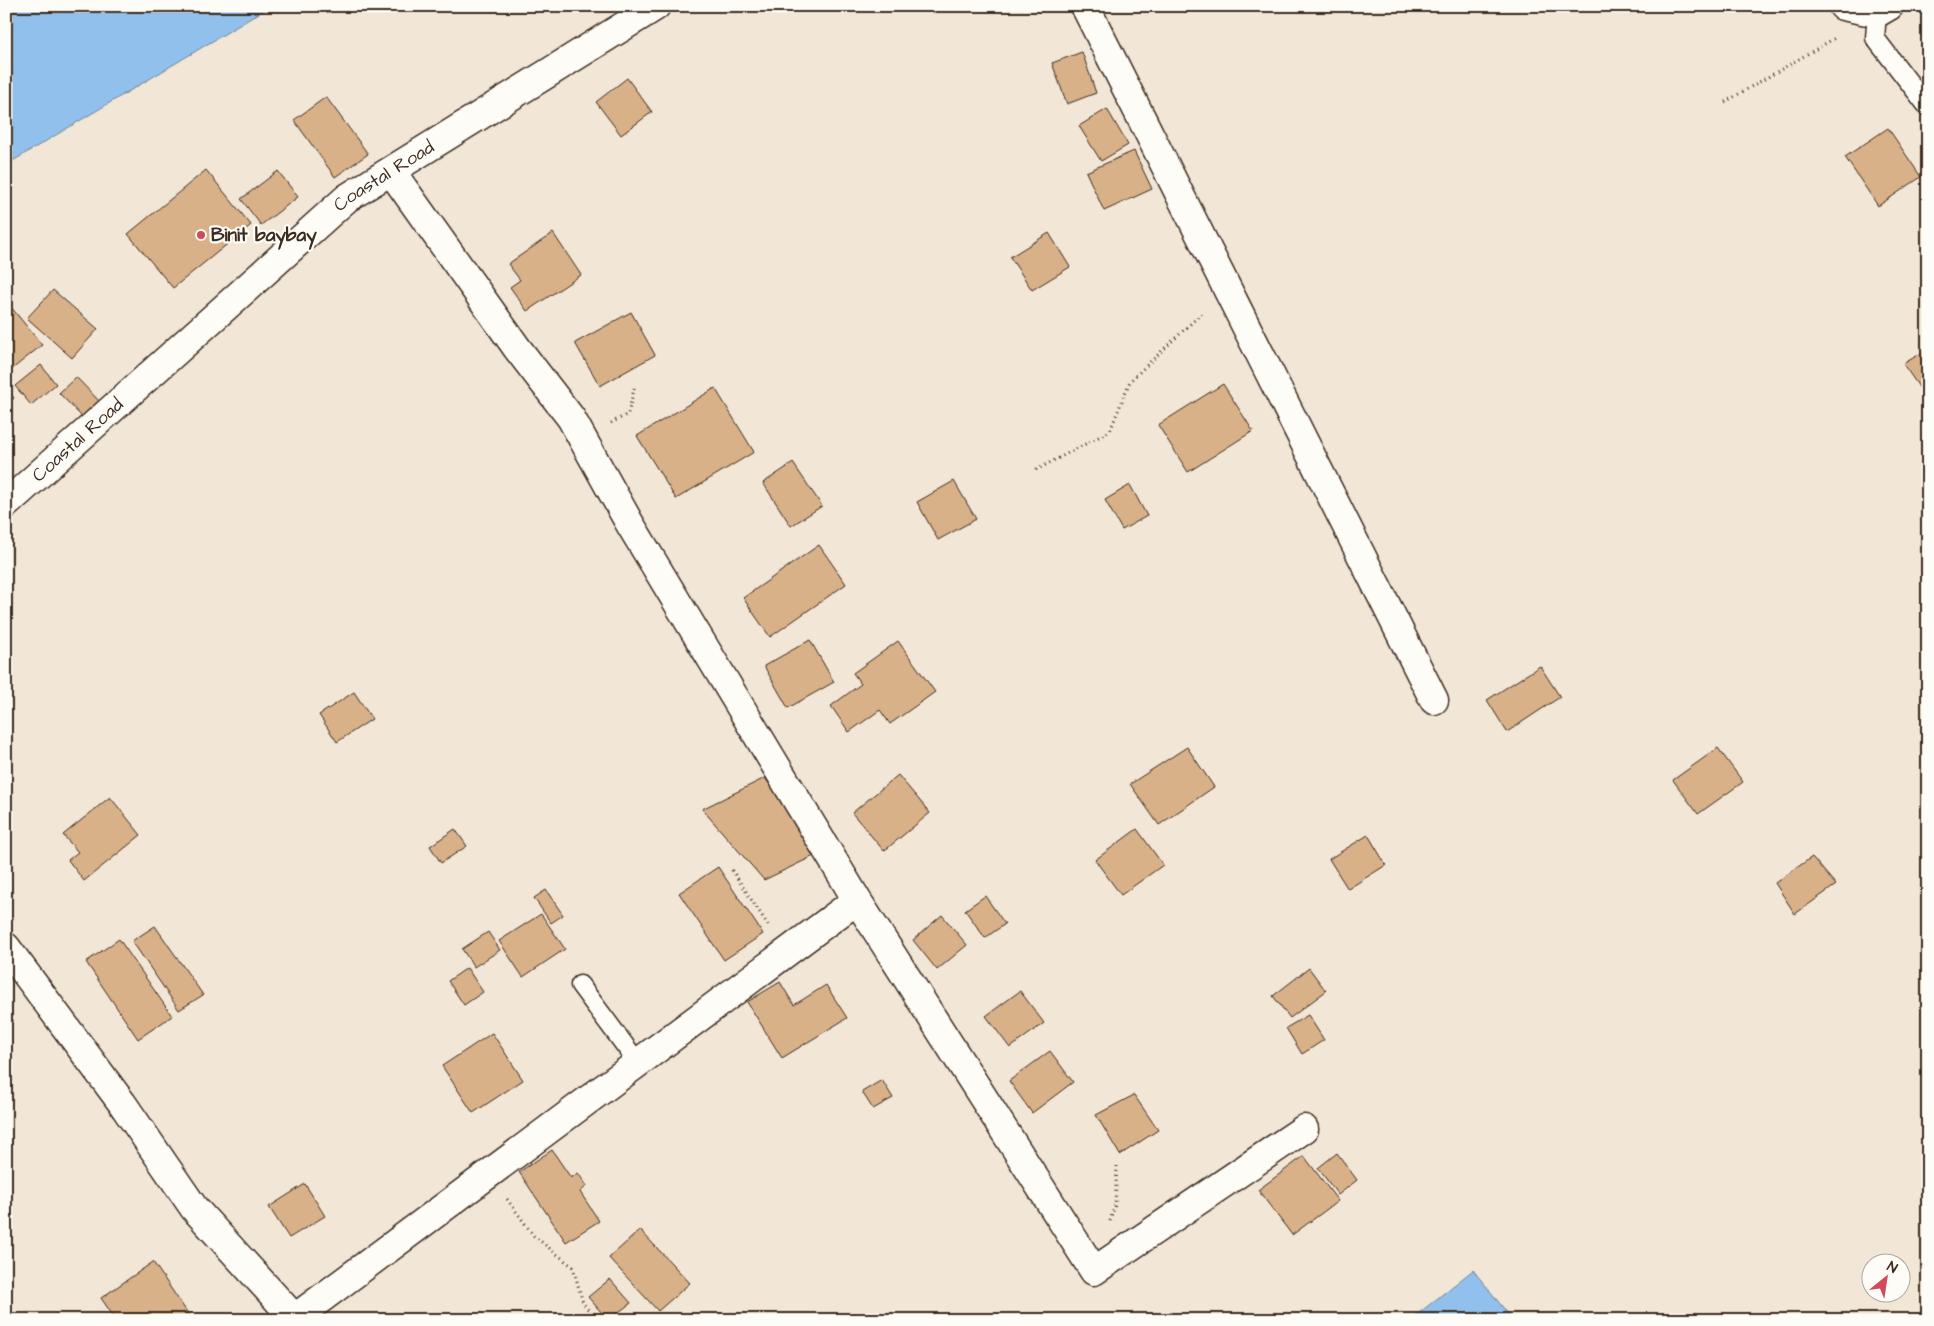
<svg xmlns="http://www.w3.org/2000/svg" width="1934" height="1326" font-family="'Architects Daughter',sans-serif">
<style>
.water{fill:#92c0ec;stroke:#6f849a}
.building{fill:#d8b189;stroke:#3b2a1e}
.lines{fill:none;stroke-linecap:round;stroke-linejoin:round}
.service-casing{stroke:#3b2a1e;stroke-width:21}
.minor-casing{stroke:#3b2a1e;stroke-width:31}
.tertiary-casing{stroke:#3b2a1e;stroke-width:31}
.path{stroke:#3b2a1e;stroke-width:3;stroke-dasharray:1 4;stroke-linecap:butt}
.service{stroke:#fdfcf7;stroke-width:18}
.minor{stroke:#fdfcf7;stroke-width:28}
.tertiary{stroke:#fdfcf7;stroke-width:28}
.poi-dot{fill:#d1495b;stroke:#fdfcf7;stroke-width:2}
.labels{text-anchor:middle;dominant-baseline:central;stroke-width:4.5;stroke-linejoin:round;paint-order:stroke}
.street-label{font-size:19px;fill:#3b2a1e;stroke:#fdfcf7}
.poi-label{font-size:19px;font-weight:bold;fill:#3b2a1e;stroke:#fdfcf7;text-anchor:start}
</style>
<rect width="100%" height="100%" fill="#f2e6d6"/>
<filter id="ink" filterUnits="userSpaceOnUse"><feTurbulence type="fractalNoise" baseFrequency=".02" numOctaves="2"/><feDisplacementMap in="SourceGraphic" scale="10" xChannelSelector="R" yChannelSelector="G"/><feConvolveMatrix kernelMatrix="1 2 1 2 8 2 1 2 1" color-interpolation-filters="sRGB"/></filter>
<g filter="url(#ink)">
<path class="water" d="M6 6H271L6 165Z
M1473 1270 1509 1315 1504 1320H1416L1414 1317Z"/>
<path class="building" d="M1082 52 1096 93 1067 104 1052 63Z
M627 78 652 112 621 135 596 102Z
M326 97 368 154 335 177 294 120Z
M1107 109 1128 145 1101 161 1079 126Z
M1888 128 1921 177 1878 206 1845 157Z
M1134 151 1152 189 1104 211 1086 172Z
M206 170 251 225 173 288 128 234Z
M278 171 298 197 261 225 241 199Z
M553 233 581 275 527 311 510 287 520 280 508 264Z
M1049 233 1070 267 1032 290 1010 257Z
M53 290 98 329 72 358 27 318Z
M6 301 42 345 6 374Z
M631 312 655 355 600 386 575 343Z
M1928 349V400L1903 364Z
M41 365 56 384 31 405 15 386Z
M76 377 102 404 85 420 59 393Z
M1223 384 1253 431 1188 472 1158 425Z
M6 388 14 398 6 405Z
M715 388 754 452 676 499 637 436Z
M793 463 822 506 791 526 763 483Z
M954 481 976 519 938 540 917 502Z
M1130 485 1147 516 1122 530 1105 500Z
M819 545 846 584 770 637 743 598Z
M810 640 834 682 788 708 764 666Z
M898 641 935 692 890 724 880 710 849 732 831 706 861 684 853 673Z
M1540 666 1560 697 1507 732 1487 700Z
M354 692 372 719 337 742 319 715Z
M1187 747 1214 787 1159 825 1130 784Z
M1718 748 1743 782 1698 814 1673 780Z
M898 775 930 813 884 851 852 813Z
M765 778 820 853 764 880 702 809Z
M110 797 141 835 84 881 68 860 78 852 63 835Z
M455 829 467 846 441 863 430 846Z
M1137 829 1163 865 1121 895 1095 860Z
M1368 835 1386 865 1348 889 1329 859Z
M1812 857 1836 885 1795 914 1775 883Z
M718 867 763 934 724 960 679 893Z
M546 890 563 915 551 923 534 898Z
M985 896 1005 924 985 938 965 910Z
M541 914 565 949 523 977 499 941Z
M942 915 967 945 937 970 913 940Z
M155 926 203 995 179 1010 132 941Z
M488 932 500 950 474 967 462 949Z
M119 939 172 1016 138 1039 86 962Z
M467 968 483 992 464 1005 448 981Z
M1309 968 1326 991 1290 1018 1273 996Z
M780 982 794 1005 826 985 847 1018 782 1058 747 1002Z
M1020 991 1044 1023 1010 1048 986 1016Z
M1308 1015 1324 1040 1302 1054 1286 1028Z
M492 1033 523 1080 473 1113 442 1066Z
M1050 1051 1073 1082 1032 1113 1009 1081Z
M882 1080 893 1098 873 1109 862 1092Z
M1134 1095 1158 1130 1120 1155 1096 1115Z
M552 1150 571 1178 578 1173 587 1186 580 1192 599 1221 566 1242 519 1172Z
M1337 1153 1357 1180 1338 1195 1318 1168Z
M1304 1156 1338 1201 1292 1235 1258 1190Z
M305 1184 325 1216 289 1238 269 1207Z
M640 1230 690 1283 658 1311 609 1258Z
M153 1262 191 1318 189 1320H116L101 1298Z
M610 1279 631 1303 608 1320 588 1297Z"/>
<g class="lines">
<g class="service-casing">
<path id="service" d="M1877 13 1875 38 1928 107
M580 985 638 1063"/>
</g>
<g class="minor-casing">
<path id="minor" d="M1085 6 1434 700
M1843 6 1877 13 1889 6
M391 171 517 348 571 418 630 524 857 900 1094 1271 1304 1129
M295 1318 857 900"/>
</g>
<g class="tertiary-casing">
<g id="tertiary">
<path id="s1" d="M6 504 347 198 656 6"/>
<path d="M6 947 122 1103 194 1208 296 1320"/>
</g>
</g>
<path class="path" d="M1725 102 1835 38
M611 423 628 414 635 385
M1036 470 1110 431 1130 381 1202 313
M732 870 768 925
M507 1199 534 1236 573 1267 583 1303 596 1320
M1110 1221 1115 1205 1117 1166"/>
<use href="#service" class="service"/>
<use href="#minor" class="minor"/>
<use href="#tertiary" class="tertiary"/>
</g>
</g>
<circle class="poi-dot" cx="201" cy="235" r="5"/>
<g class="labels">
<g class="street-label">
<text stroke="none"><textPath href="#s1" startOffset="501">Coastal Road</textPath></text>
<text stroke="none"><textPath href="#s1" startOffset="96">Coastal Road</textPath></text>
</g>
<g class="poi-label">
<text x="211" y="235">Binit baybay</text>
</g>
</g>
<rect width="1934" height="1326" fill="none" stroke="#fdfcf7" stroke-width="25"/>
<rect x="12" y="12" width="1909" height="1301" fill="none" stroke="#3b2a1e" stroke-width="2" filter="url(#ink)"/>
<g transform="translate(1886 1278) rotate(30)"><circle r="24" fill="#fdfcf7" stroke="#afa8a0"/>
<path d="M0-4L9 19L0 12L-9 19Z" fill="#d1495b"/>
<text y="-8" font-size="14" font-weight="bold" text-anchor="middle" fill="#3b2a1e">N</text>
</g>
</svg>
